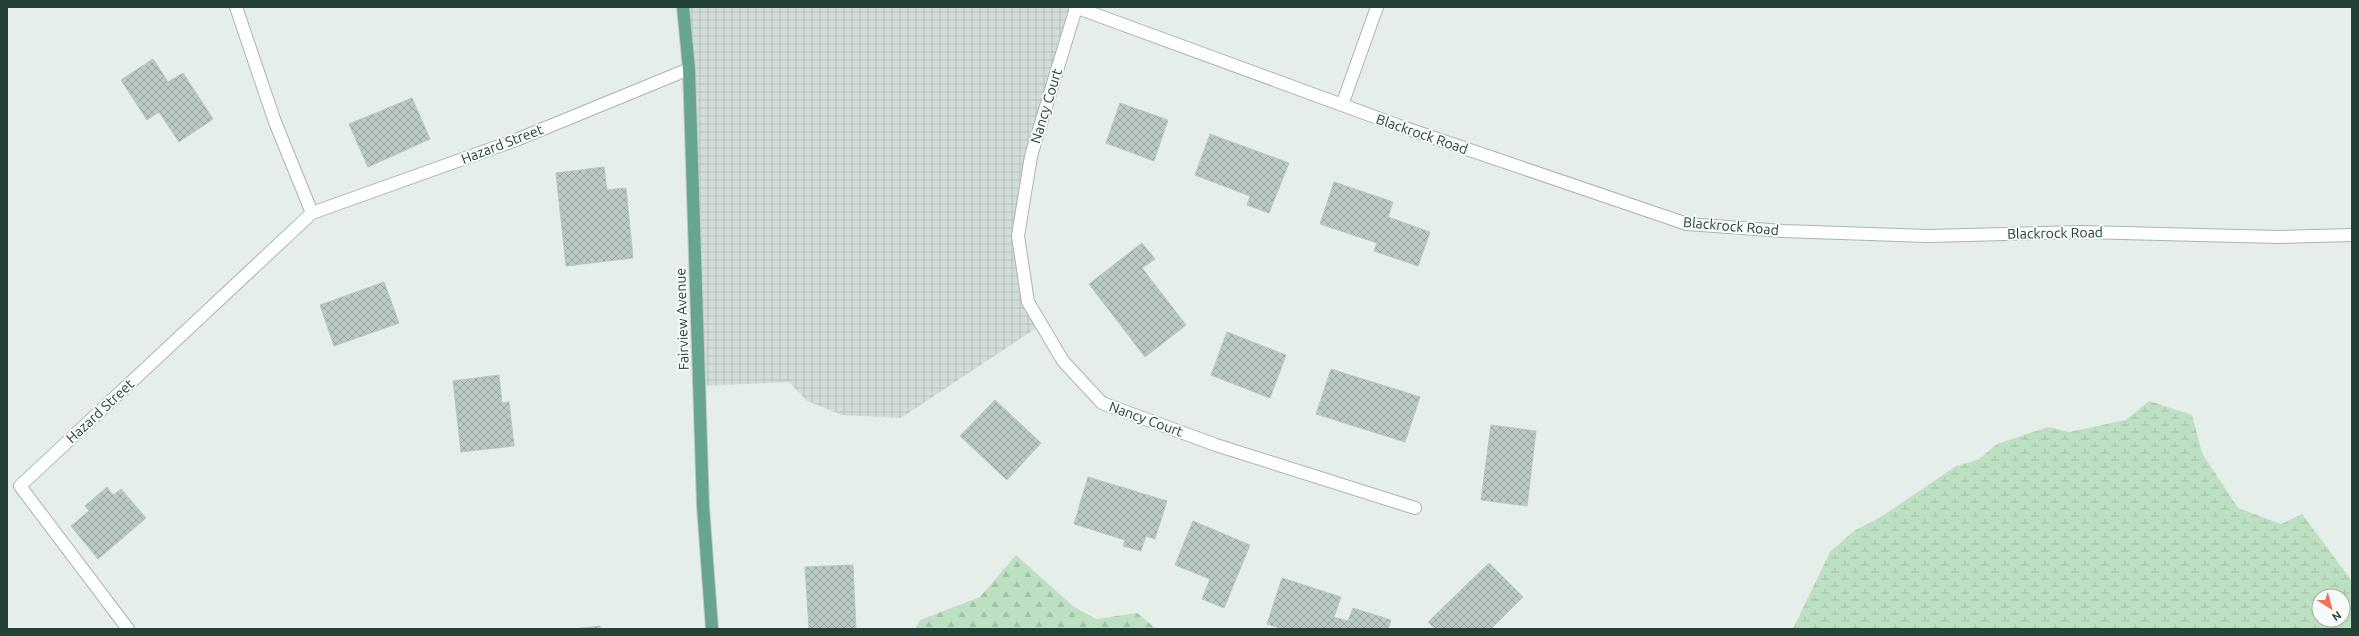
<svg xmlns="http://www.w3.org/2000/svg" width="2359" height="636" font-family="Ubuntu,sans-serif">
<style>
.industrial{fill:url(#industrial-grid)}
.forest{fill:url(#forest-firs)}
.wetland{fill:url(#wetland-marsh);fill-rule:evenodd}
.building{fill:url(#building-cross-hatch);stroke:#b7c8bf}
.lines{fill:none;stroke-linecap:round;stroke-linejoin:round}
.minor-casing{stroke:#a7b7b0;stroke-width:14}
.major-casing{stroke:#c1cac7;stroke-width:14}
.minor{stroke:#fff;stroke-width:12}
.major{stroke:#68a58f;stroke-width:12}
.labels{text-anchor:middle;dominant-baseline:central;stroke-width:4;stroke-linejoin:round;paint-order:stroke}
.street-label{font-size:14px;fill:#234136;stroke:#f6faf8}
</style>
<defs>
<pattern id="industrial-grid" width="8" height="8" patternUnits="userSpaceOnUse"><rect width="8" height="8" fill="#d3ded8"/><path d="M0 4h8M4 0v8" fill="none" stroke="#b5c0ba"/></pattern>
<pattern id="forest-firs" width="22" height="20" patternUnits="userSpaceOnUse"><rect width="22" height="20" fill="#bde0c3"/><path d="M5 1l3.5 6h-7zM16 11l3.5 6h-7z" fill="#a2c1a8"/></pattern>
<pattern id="wetland-marsh" width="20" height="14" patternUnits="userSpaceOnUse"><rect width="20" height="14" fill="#bde0c3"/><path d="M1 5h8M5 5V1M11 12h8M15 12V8" fill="none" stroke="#a2c1a8"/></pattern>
<pattern id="building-cross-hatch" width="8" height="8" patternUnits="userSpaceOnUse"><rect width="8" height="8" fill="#bac9c2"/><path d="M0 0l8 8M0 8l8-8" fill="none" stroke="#97a59e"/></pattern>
</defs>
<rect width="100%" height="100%" fill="#e5eee9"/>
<path class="industrial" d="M684 7H1064L1076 13 1029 164 1018 253 1038 327 901 418 842 415 807 401 789 382 701 386Z"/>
<path class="forest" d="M1016 555 1073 606 1096 619 1137 613 1156 629H915L920 620 980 597Z"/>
<path class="wetland" d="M2149 401 2192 415 2202 453 2238 508 2281 524 2302 514 2352 581V629H1793L1830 552 1854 531 1884 515 1956 466 1978 460 1997 444 2048 427 2069 432 2126 420ZM2319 596H2343V620H2319Z"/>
<path class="building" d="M153 59 168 82 183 73 213 119 179 142 159 112 147 120 121 80Z
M412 98 430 139 368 167 349 124Z
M1120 103 1168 120 1154 161 1106 143Z
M1210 134 1289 163 1269 213 1247 205 1250 196 1195 175Z
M604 167 607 190 626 188 633 258 566 266 556 173Z
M1334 182 1393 202 1388 217 1430 232 1418 266 1374 251 1377 243 1320 224Z
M1142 243 1155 259 1142 268 1186 325 1145 357 1089 284Z
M384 282 399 323 334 346 320 305Z
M1227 332 1286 355 1270 398 1211 375Z
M1331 369 1420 397 1405 442 1316 414Z
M499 375 502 403 509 402 514 446 461 452 453 381Z
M995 400 1041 443 1007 480 960 436Z
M1491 425 1536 431 1527 506 1481 500Z
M1088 477 1167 501 1155 539 1146 536 1141 551 1123 546 1125 540 1074 524Z
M107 487 113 495 121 489 146 518 98 559 71 526 89 511 85 506Z
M1193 521 1250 545 1224 608 1202 599 1210 579 1175 565Z
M1489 563 1523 597 1491 629H1435L1428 622Z
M853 565 856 629H809L805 567Z
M1282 578 1341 597 1334 617 1348 621 1353 608 1391 620 1388 629H1283L1267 624Z
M600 626V629H574Z"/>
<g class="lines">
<g class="minor-casing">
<path id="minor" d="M236 7 275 122 312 213
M1075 7 1405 128 1687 224 1783 231 1928 236 2083 232 2278 237 2352 235
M1076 8 1031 156 1018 236 1028 302 1063 361 1102 403 1216 445 1415 508
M1342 105 1377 7
M128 629 20 486 312 213 516 140 689 69"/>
</g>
<g class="major-casing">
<path id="major" d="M683 7 689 69 703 506 712 629"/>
</g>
<use href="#minor" class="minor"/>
<use href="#major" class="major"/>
</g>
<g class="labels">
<g class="street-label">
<text transform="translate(1046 106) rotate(-73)">Nancy Court</text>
<text transform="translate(1422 134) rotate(19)">Blackrock Road</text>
<text transform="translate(502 144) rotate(-21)">Hazard Street</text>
<text transform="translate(1731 226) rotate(5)">Blackrock Road</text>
<text transform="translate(2055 233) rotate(-1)">Blackrock Road</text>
<text transform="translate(682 319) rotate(-92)">Fairview Avenue</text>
<text transform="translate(100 411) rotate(-43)">Hazard Street</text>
<text transform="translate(1146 419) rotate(20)">Nancy Court</text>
</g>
</g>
<rect width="2359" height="636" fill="none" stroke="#234136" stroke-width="16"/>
<g transform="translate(2331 608) rotate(144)"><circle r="19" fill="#f6faf8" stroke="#a2b0aa"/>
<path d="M0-3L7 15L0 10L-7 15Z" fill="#f6705c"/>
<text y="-6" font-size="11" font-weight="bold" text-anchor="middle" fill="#234136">N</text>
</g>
</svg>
